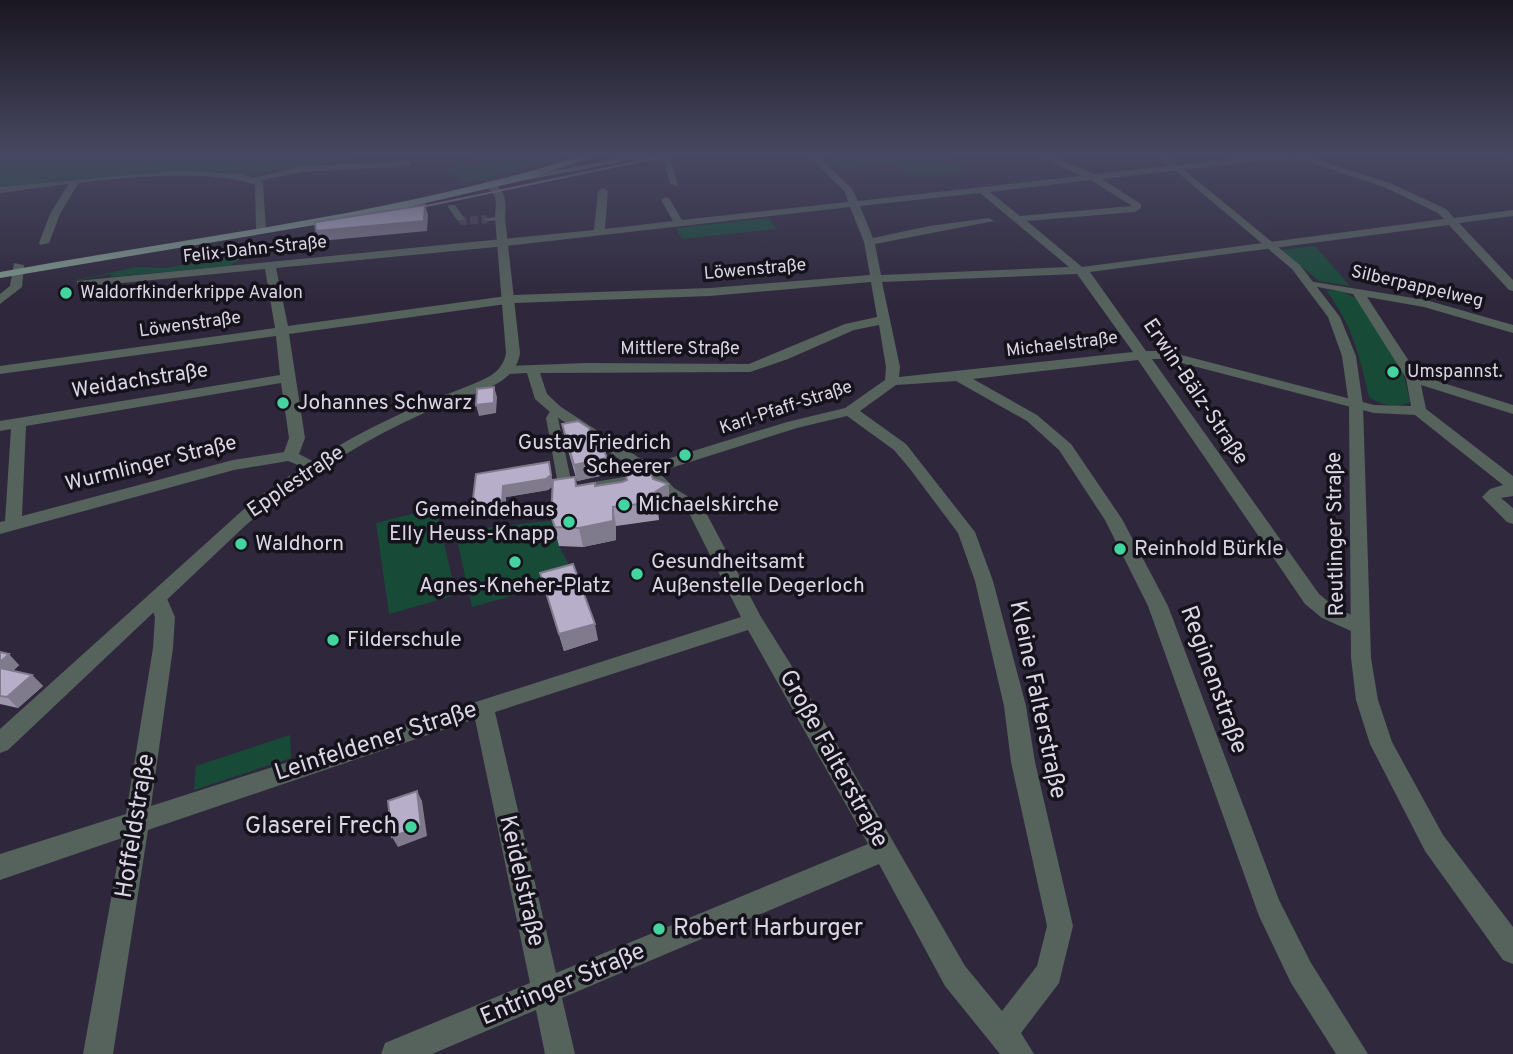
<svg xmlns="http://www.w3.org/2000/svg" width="1513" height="1054" font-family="Overpass,sans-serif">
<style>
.green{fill:#174b37}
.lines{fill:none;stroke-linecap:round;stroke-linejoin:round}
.pedestrian-tunnel{stroke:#494255;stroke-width:8;stroke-dasharray:8 3.5;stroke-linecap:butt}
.pedestrian{fill:#56625c;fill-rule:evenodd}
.minor{fill:#56625c;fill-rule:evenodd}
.tertiary{fill:#56625c;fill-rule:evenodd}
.secondary{fill:#6d8077;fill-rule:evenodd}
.primary{fill:#7f978b;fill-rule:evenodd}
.tram{stroke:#817c8d;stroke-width:2}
.wall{fill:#9d96ad}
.shaded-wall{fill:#807a8d}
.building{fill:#b7afc9;stroke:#807a8d;stroke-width:2}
.poi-dot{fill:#44d49f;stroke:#15121c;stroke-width:2.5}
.labels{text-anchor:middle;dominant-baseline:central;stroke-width:7;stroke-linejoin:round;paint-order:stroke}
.far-street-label{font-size:18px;fill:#dad6e4;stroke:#15121c}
.far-poi-label{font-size:18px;fill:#dad6e4;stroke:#15121c;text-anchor:start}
.street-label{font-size:21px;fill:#dad6e4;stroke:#15121c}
.poi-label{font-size:21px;fill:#dad6e4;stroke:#15121c;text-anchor:start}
.near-street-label{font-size:24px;fill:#dad6e4;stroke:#15121c}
.near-poi-label{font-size:24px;fill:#dad6e4;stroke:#15121c;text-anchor:end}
</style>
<rect width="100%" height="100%" fill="#2f283c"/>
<path class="green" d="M0 155H382L252 174 178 173 0 188Z
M468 155H559L568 157 463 184 453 172 446 169 477 163Z
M823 155H945L966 173 915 176 891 164 839 169Z
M769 218 777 229 682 239 676 228Z
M1315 246 1350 286 1319 281 1282 250Z
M247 254 230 266 110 277 112 274C97 275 86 280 71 281L137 267 165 268Z
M1326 290 1343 292 1359 300 1403 372 1410 402C1397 409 1381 405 1369 397 1359 353 1353 327 1326 290Z
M436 508 456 595 389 614 376 523Z
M556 520 559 546 576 578 472 607 455 531Z
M290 735 291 758 194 790 196 766Z"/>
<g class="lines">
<path class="pedestrian-tunnel" d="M460 218 463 221 487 219"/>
<path class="pedestrian" d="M449 205H455L464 218 463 220H457L448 207Z
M500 216H503V220L487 221 483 219Z
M556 406 562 410 558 418 573 490 566 494 559 490 546 418 552 408Z
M642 468 648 472 639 482 588 491 581 487 588 483 630 476Z"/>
<path class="minor" d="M662 155H670L678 186 670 184Z
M808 155H817L852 189 858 201 1081 176 1038 155H1049L1094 174 1269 155H1303L1390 183 1446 209 1454 218 1513 210V216L1459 223 1513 280V291L1509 290 1449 225 1090 272 1146 351H1166L1374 405 1411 406 1406 378 1353 294 1308 285V281L1426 300 1513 325V333L1424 307 1367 297 1418 375 1513 405V414L1421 385 1426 409 1513 476V496L1501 498 1513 508V524L1507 522 1482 497 1490 489 1503 485 1415 415 1374 413 1166 359H1152L1319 594 1336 608 1367 622 1370 627 1367 632 1360 635 1322 618 1305 604 1138 360 973 379 1037 415 1071 444 1122 519 1168 606 1279 900 1311 963 1368 1054H1336L1291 983 1259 916 1148 606 1105 520 1059 450 1027 421 956 381 896 385 860 411 906 444 975 532 993 581 1026 706 1035 762 1073 926 1059 983 1021 1033 1034 1054H1000L945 986 879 864 562 998 575 1054H545L536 1010 432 1054H381L385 1043 530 983 475 719 148 830 113 1054H83L122 838 0 880V854L126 814 153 648 155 617 148 599 151 594H165L175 617 173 648 151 806 741 617 689 513 656 490 641 469 631 467 551 413 535 399 527 373 507 374 500 370 507 366 586 363 749 364 845 324 877 317 871 282 710 296 514 303 289 334 305 438 299 454 322 466 320 469H308L288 461 234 470 0 534V522L5 521 11 429 0 431V421L280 375 276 336 0 374V366L275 328 265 269 81 287 77 285V281L594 230 598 191 603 188 608 191 605 229 673 221 661 200 666 197 669 198 682 220 848 202 845 192ZM1293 157 1384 187 1438 213 1444 219 1082 267 1027 221 1135 212 1141 208V204L1102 179ZM1091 180 1132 206 1020 216 990 192ZM980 193 1069 267 881 275 875 244 994 221 989 218 929 226 873 238 860 206ZM850 207 864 242 870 275 710 288 514 295 288 326 276 268 496 247ZM1077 274 1133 352 899 377 900 367 882 282ZM879 325 886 367 885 380 845 408 787 422 664 460 641 459 561 407 547 394 540 373 750 372 788 359 854 330ZM281 383 289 438 284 452 233 460 22 516 26 426ZM847 416 894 450 910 469 958 533 975 581 1004 706 1011 762 1047 926 1037 966 1002 1011 965 966 793 668 761 617 702 505 674 488 657 470 671 468 797 428ZM748 630 868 844 556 973 495 712Z
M1505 155H1513V159L1506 157Z
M407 161 411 164 410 166 302 172 253 182 248 179 302 166Z
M71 180 79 182 60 214 49 243 40 245 39 243 50 214Z"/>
<path class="tertiary" d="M1157 155H1166L1300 265 1340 317 1356 356 1363 405 1371 658 1378 700 1392 742 1443 835 1513 927V964L1503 960 1425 851 1370 744 1356 700 1351 658 1349 405 1342 356 1328 317 1292 269Z
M176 171 242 174 263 182 266 231 261 234 256 231 255 185C195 163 66 185 0 193V187Z
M487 181C507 188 506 200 505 218L520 353C517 375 498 384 479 392 461 400 442 405 424 413 360 442 300 480 246 525L8 750 0 753V729L254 500C304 464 357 433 413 408 431 399 450 394 468 386 485 379 503 373 506 353L495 218C496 198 499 196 482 184Z
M14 263 24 265 22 287 0 304V294L10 286Z"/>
<path class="secondary" d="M638 155H657L526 180 521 177Z"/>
<path class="primary" d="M585 155H598L525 180 374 215 0 278V272C196 236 394 215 585 155Z"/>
<path class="tram" d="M407 210 670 155"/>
</g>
<path class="wall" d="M562 424 593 439 607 458 609 474 577 481 565 440Z
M551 473 552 481 577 485 595 486 653 479 668 484 670 503 658 510 659 520 616 526V540L583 547 559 546 551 516 552 487 548 490 506 497 505 515 476 518 472 507Z
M540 573 598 640 564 651Z
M0 652 19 665 13 671 32 675 43 686 18 708 0 704Z"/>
<path class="shaded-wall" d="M425 205 428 215 427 231 320 241 316 231Z
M494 387 497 397 496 413 479 416 476 405Z
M607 458 609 474 577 481 574 465Z
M549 462 553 486 548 490 506 497 505 515 502 504 503 486Z
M668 484 670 503 658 510 655 492Z
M613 507 616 526V540L583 547 579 528Z
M595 624 598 640 564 651 559 634Z
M9 654 19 665 5 677 0 672V662Z
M32 675 43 686 18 708 7 697Z
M417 791 422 801 427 836 398 847 392 837Z"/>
<path class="building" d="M425 205 424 221 316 231 315 222Z
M494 387V403L476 405 477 389Z
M578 421 589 428 593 439 599 438 607 458 574 465 562 424Z
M549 462 551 475 546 479 503 486 502 504 472 507 476 474Z
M649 469 653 479 668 484 655 492 657 502 613 507V521L579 528 555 527 551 516 553 480 575 477 576 486 595 483V486L622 482 627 480 625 472Z
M573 564 595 624 559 634 540 573Z
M0 652 9 654 0 662Z
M0 668 32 675 7 697 0 696Z
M417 791 421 826 392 837 388 801Z"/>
<linearGradient id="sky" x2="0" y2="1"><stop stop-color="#1a1621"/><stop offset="0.51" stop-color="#474861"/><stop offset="1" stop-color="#474861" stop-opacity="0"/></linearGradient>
<rect width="1513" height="302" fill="url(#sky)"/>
<g class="poi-dot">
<circle cx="66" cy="293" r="7"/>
<circle cx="1393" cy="372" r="7"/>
<circle cx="283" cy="403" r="7"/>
<circle cx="685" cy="455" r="7"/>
<circle cx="624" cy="505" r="7"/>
<circle cx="569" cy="522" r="7"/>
<circle cx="241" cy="544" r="7"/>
<circle cx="1120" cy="549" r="7"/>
<circle cx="515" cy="562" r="7"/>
<circle cx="637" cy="574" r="7"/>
<circle cx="333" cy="640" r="7"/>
<circle cx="411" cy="827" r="7"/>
<circle cx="659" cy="929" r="7"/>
</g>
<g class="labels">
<g class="far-street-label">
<text transform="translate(255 250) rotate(-6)">Felix-Dahn-Straße</text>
<text transform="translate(755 270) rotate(-5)">Löwenstraße</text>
<text transform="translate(1417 287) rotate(13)">Silberpappelweg</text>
<text transform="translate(190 325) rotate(-8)">Löwenstraße</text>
<text transform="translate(1062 345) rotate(-7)">Michaelstraße</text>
<text x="680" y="349">Mittlere Straße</text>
<text transform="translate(786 408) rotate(-18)">Karl-Pfaff-Straße</text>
</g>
<g class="far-poi-label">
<text x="80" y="293">Waldorfkinderkrippe Avalon</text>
<text x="1407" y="372">Umspannst.</text>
</g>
<g class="street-label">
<text transform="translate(140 381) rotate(-9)">Weidachstraße</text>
<text transform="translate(1195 392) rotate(56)">Erwin-Bälz-Straße</text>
<text transform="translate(151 464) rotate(-14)">Wurmlinger Straße</text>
<text transform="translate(296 482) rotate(-34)">Epplestraße</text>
<text transform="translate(1336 534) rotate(-91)">Reutlinger Straße</text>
</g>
<g class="poi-label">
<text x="297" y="403">Johannes Schwarz</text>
<text x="671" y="443" text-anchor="end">Gustav Friedrich<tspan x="671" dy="24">Scheerer</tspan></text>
<text x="638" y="505">Michaelskirche</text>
<text x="555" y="510" text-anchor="end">Gemeindehaus<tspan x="555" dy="24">Elly Heuss-Knapp</tspan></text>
<text x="255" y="544">Waldhorn</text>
<text x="1134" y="549">Reinhold Bürkle</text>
<text x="651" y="562">Gesundheitsamt<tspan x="651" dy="24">Außenstelle Degerloch</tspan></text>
<text x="515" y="586" text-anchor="middle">Agnes-Kneher-Platz</text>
<text x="347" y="640">Filderschule</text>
</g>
<g class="near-street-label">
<text transform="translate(1213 680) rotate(70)">Reginenstraße</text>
<text transform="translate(1037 700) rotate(78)">Kleine Falterstraße</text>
<text transform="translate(376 742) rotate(-18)">Leinfeldener Straße</text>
<text transform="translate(833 759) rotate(61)">Große Falterstraße</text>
<text transform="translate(136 826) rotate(-81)">Hoffeldstraße</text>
<text transform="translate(521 881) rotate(77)">Keidelstraße</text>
<text transform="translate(563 985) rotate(-23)">Entringer Straße</text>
</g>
<g class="near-poi-label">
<text x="397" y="827">Glaserei Frech</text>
<text x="673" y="929" text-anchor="start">Robert Harburger</text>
</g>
</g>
</svg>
